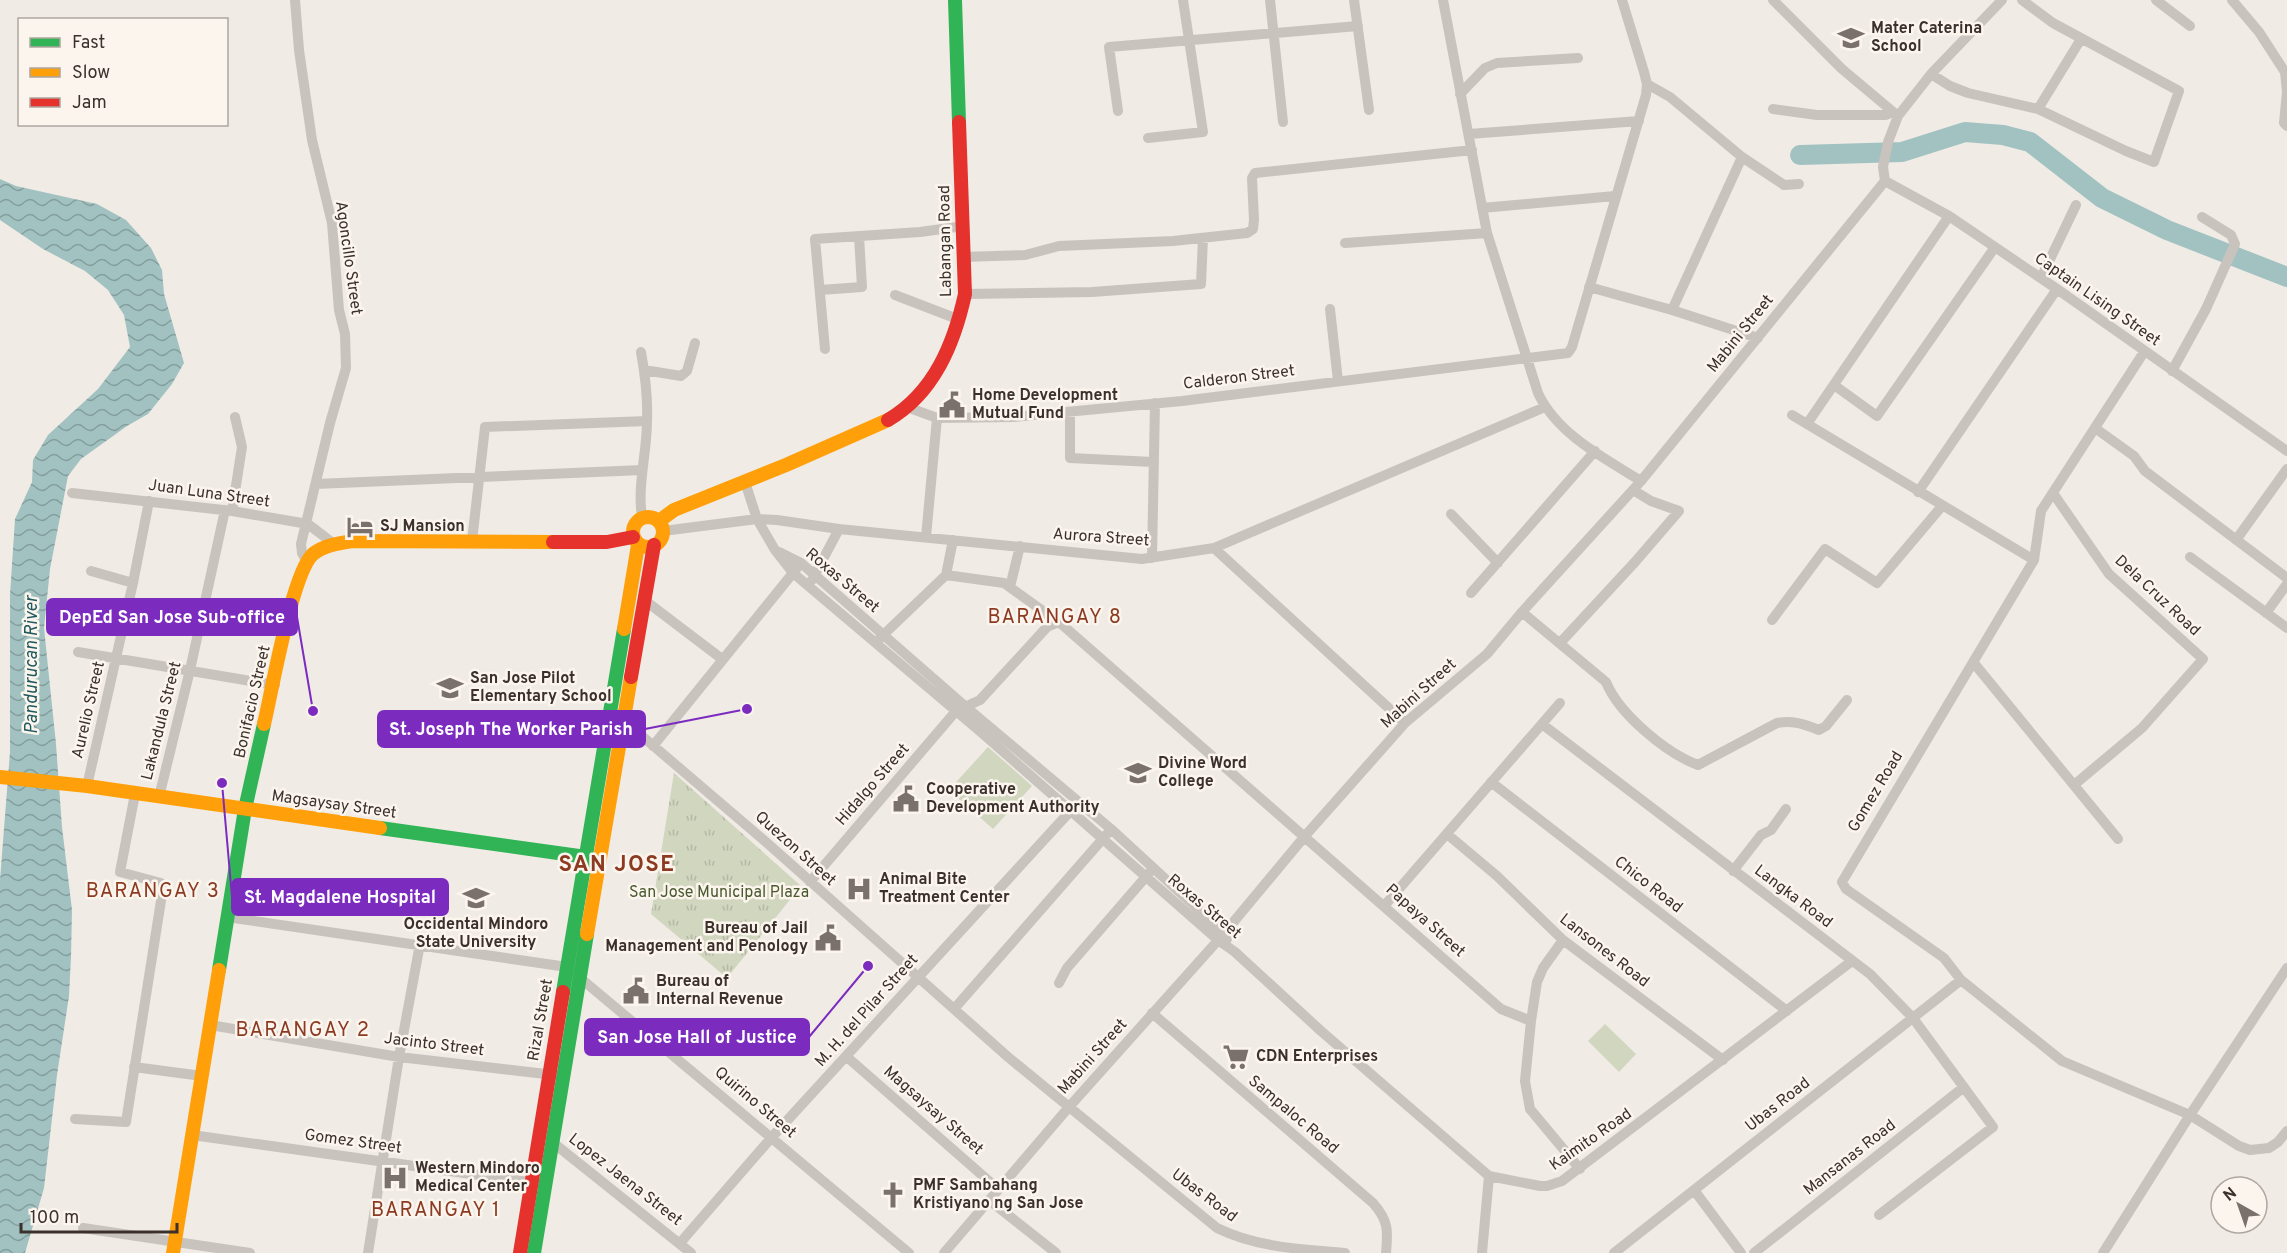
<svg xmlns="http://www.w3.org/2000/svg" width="2287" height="1253" font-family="Overpass,sans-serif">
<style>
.park{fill:url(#park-tufts)}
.pitch{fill:#d1d6bf}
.water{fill:url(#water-waves)}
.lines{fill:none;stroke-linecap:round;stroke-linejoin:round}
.river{stroke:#a1c2c1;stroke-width:20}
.street{stroke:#c9c3be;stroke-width:10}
.fast{stroke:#30b455;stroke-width:14}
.slow{stroke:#ff9f0a;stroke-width:14}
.jam{stroke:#e5322d;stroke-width:14}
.labels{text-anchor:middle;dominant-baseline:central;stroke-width:5;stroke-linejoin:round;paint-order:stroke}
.poi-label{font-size:16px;font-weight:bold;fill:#3b302b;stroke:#fbf5ee;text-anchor:start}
.street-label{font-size:16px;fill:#3b302b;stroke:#fbf5ee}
.park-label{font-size:16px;fill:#4a5a2e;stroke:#fbf5ee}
.water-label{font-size:18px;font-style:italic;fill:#1f5a5e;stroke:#fbf5ee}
.quarter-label{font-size:20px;letter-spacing:1.5px;fill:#8c3b22;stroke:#fbf5ee}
.district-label{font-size:22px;font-weight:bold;letter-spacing:1.5px;fill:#8c3b22;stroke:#fbf5ee}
.leader{fill:none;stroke:#7b2cbf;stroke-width:2}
.callout-dot{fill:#7b2cbf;stroke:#fbf5ee;stroke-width:2}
.callout{fill:#7b2cbf;stroke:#7b2cbf;stroke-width:2}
.callout-label{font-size:18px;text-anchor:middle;font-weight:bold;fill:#fff}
</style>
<defs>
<pattern id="park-tufts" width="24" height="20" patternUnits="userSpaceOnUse" patternTransform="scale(1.5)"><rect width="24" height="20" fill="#d1d6bf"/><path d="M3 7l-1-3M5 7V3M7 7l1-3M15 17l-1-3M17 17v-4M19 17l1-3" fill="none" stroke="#b4b8a4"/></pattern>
<pattern id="water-waves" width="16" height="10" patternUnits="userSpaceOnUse" patternTransform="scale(1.5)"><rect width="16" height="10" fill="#a1c2c1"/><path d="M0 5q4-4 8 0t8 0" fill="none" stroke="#849e9d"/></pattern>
</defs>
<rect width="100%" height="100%" fill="#f0ebe5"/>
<path class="park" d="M674 773 801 886 727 978 651 914Z"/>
<path class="pitch" d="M988 747 1032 786 993 829 949 790Z
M1605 1024 1636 1054 1619 1072 1588 1041Z"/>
<path class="water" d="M0 179 16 186 97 204 126 220 151 248 162 270 164 294 184 363 172 384 148 414 127 426 81 459 68 476 50 569 44 628 56 744 62 827 72 910 71 957 69 996 57 1075 44 1188 25 1253H0V880L10 752V595L15 519 32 482 33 460 48 435 98 389 130 347 124 315 108 290 85 271 43 249 0 220Z"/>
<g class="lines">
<path class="river" d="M1800 155 1902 152 1965 132 2003 135 2030 142 2102 198 2167 230 2287 277"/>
<path class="street" d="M295 0 299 50 312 140 332 223 339 310 345 334 346 368 330 423 301 544 302 553 306 560
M1270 0 1283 122
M1354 0 1369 110
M1443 0 1487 233 1538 393C1557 434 1604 458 1641 481
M1773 0 1842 69 1898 116
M2156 0 2190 26
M2232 0 2259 32 2285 72 2287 92 2284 123 2287 126
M1931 74 1950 86 1968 93 2038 109 2126 151 2154 162 2179 91 2053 23 2022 0
M1647 84 1670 97 1742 157 1784 185 1799 184
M1460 94 1485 68 1497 63 1578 58
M1773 109 1817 115H1886L1893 112
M2038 109 2081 39
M1118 111 1109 47 1358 26
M1469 134 1639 121
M1148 138 1203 132 1183 0
M1885 181 1949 216 2057 289 2287 451
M1885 181 1883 167 1888 142 1898 116 1931 74 2002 0
M1482 208 1615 196
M1345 243 1487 233
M963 257 1025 255 1059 246 1173 241 1247 233 1253 229 1254 220 1252 178 1255 173 1472 150
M2041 278 2076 205
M1589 287 1672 310 1758 338
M820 290 862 287 859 236
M965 294 1092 292 1201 284 1203 238
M895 295 960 320
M1330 309 1338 381
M1672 310 1742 157
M825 349 815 239 920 232 964 226
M641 352C645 374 648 398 647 421 647 453 637 485 642 517
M2144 352 2041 511 2034 560 1842 882 1846 889 1944 958 1961 980 2062 1061 2190 1115 2239 1146 2250 1150 2269 1148 2278 1142 2287 1131
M644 370 681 376 687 371 695 343
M2172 371 2206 309 2235 244 2231 235 2202 217
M1834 385 1877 416 1995 247
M907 407 937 418 1014 417 1182 401 1568 353 1572 347 1646 95 1647 84 1644 72 1622 0
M1070 412V458L1153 462
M1792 415 2034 560
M1807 424 1949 216
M2095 428 2134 456 2145 471 2287 578
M745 482 757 519 775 550 793 573 982 733 1218 940 1235 952 1321 1031 1489 1176 1540 1186H1547L1562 1181 1852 961
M316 484 642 470
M1918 492 2057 289
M72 493 232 511 308 524 334 544
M2053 493 2109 574 2203 659 2142 728 2074 785
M232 511 242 447 235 417
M1451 514 1498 563
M663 531 757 519 777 520 839 529 1142 559 1214 548 1545 407
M926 537 937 418
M2236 540 2287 469
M472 541 485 427 647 421
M1214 548 1405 723
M779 552 801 563 966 707 1111 829 1224 933 1227 939
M2190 557 2287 628
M1152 558 1155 403
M91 571 133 583
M946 575 1004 583 1043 611 1055 622
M812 580 839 529
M1010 587 1020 546
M1471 593 1595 451
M643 599 722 659
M1522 612 1606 682C1619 714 1666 753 1698 765L1777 723C1792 720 1804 724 1819 730L1826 726 1847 700
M2266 613 2287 584
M1772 620 1825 549 1877 583 1942 506
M879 639 946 575 953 540
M1560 643 1635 562 1679 511 1651 501 1633 490
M78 652 275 685
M1973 662 2118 839
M622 719 766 842 1008 1057 1217 1228C1258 1248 1301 1249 1345 1253
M1542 724 1870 974 1913 1018 1993 1127 1879 1215
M653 746 797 568
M1491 782 1787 1011
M87 786 133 583 149 501
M159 797 190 670 225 510
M1447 834 1497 876 1563 940 1723 1060
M1733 871 1761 835 1771 830 1786 809
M810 882 956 711 980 700 1047 627 1059 622 1501 1009 1531 1021
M1385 905 1560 703
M227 917 567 967 909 1253
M1563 940 1543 968 1537 982 1531 1021 1525 1081 1530 1109 1580 1169
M1059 983 1067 968 1150 872
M954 1009 1107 834
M1152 1013 1373 1203C1389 1221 1388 1231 1386 1253
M210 1025 399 1057 554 1075
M847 1057 998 1189
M134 1067 202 1076
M75 1119 126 1122 163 888 161 883 120 872 135 794
M192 1135 536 1183
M551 1141 691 1253
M1694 1190 1741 1253
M989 1200 1056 1253
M83 1228 250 1253
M680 1243 772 1137 1075 806
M368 1253 399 1057 420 944
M944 1253 1069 1107 1221 937 1305 836 1405 723 1487 654 1522 612 1641 481 1885 181
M1482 1253 1489 1176
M1614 1253 1961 980
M1754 1253 1964 1087
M2103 1253 2190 1115 2287 968"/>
<path class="fast" d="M955 0 959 122
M380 828 586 857 595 864
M219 970 245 809 264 724
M563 992 624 629
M534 1253 587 934"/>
<path class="slow" d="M633 532a15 15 0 1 1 30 0a15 15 0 1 1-30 0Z
M659 521 674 510 786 465 888 420
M624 629 638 545
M264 724C272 691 292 573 313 554 324 545 340 543 353 541L553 542
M0 777 87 786 380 828
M587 934 631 677
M173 1253 219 970"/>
<path class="jam" d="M888 420C934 393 954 344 965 294L959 122
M553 542H607L633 537
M631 677 654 545
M520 1253 563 992"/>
</g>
<defs>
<g id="school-bare" transform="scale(2.07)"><path d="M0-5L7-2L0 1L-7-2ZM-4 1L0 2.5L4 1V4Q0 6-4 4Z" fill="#7a716c" stroke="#fbf5ee" stroke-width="2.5" paint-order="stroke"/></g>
<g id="civic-bare" transform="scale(2.07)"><path d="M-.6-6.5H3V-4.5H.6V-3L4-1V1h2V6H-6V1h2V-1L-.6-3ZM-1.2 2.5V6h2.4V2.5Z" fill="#7a716c" stroke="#fbf5ee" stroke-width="2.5" paint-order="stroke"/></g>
<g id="hotel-bare" transform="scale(2.07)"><path d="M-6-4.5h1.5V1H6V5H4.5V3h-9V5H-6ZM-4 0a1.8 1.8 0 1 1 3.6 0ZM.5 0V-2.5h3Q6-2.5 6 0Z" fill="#7a716c" stroke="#fbf5ee" stroke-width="2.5" paint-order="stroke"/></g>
<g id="university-bare" transform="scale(2.07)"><path d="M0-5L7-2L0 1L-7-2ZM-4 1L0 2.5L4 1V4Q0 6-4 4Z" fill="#7a716c" stroke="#fbf5ee" stroke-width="2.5" paint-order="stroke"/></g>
<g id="hospital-bare" transform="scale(2.07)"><path d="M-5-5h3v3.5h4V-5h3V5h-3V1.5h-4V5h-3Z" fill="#7a716c" stroke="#fbf5ee" stroke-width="2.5" paint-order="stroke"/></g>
<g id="supermarket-bare" transform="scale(2.07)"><path d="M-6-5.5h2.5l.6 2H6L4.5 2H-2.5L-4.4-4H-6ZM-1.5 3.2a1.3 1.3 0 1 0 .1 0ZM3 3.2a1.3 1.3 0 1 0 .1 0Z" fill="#7a716c" stroke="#fbf5ee" stroke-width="2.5" paint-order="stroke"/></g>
<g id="church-bare" transform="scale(2.07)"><path d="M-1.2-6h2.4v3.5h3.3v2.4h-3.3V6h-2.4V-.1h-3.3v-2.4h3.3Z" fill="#7a716c" stroke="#fbf5ee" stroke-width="2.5" paint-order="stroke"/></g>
</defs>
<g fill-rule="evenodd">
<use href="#school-bare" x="1851" y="38"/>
<use href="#civic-bare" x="952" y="405"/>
<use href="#hotel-bare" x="360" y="527"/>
<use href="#school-bare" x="450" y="688"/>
<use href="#university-bare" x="1138" y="773"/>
<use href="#civic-bare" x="906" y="799"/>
<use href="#hospital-bare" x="859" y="889"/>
<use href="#university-bare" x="476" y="898"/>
<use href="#civic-bare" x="828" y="938"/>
<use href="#civic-bare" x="636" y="991"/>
<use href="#supermarket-bare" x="1236" y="1057"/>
<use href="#hospital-bare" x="395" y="1178"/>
<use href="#church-bare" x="893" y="1195"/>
</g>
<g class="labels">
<g class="poi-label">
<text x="1871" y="29">Mater Caterina<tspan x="1871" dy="18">School</tspan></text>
<text x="972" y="396">Home Development<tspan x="972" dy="18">Mutual Fund</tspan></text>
<text x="380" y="527">SJ Mansion</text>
<text x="470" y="679">San Jose Pilot<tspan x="470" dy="18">Elementary School</tspan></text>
<text x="1158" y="764">Divine Word<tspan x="1158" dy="18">College</tspan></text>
<text x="926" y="790">Cooperative<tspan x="926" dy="18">Development Authority</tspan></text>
<text x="879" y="880">Animal Bite<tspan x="879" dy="18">Treatment Center</tspan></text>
<text x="476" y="925" text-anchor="middle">Occidental Mindoro<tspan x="476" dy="18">State University</tspan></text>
<text x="808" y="929" text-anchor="end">Bureau of Jail<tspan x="808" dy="18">Management and Penology</tspan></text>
<text x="656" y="982">Bureau of<tspan x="656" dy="18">Internal Revenue</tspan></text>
<text x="1256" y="1057">CDN Enterprises</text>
<text x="415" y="1169">Western Mindoro<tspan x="415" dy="18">Medical Center</tspan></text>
<text x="913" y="1186">PMF Sambahang<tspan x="913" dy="18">Kristiyano ng San Jose</tspan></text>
</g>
<g class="street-label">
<text transform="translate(946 241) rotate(-91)">Labangan Road</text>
<text transform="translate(348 258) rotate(82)">Agoncillo Street</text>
<text transform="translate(2097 300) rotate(35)">Captain Lising Street</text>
<text transform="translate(1741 334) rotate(-51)">Mabini Street</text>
<text transform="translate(1239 378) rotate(-7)">Calderon Street</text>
<text transform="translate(209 494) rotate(8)">Juan Luna Street</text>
<text transform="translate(1101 538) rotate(4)">Aurora Street</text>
<text transform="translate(842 581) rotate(40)">Roxas Street</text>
<text transform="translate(2157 596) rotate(43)">Dela Cruz Road</text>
<text transform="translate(1419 694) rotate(-42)">Mabini Street</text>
<text transform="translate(253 702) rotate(-77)">Bonifacio Street</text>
<text transform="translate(89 710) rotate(-77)">Aurelio Street</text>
<text transform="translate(162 721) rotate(-76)">Lakandula Street</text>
<text transform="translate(873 785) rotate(-49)">Hidalgo Street</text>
<text transform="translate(1876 792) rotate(-59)">Gomez Road</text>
<text transform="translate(334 805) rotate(8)">Magsaysay Street</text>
<text transform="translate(795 849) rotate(42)">Quezon Street</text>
<text transform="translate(1648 885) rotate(38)">Chico Road</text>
<text transform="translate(1793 897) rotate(37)">Langka Road</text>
<text transform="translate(1204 907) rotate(40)">Roxas Street</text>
<text transform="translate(1425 921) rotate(42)">Papaya Street</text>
<text transform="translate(1604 951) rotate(38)">Lansones Road</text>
<text transform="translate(867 1011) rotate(-48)">M. H. del Pilar Street</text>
<text transform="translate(541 1020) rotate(-80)">Rizal Street</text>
<text transform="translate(434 1045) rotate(7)">Jacinto Street</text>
<text transform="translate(1093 1057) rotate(-48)">Mabini Street</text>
<text transform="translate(755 1103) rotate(40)">Quirino Street</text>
<text transform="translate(1778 1105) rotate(-38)">Ubas Road</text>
<text transform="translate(933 1111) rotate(41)">Magsaysay Street</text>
<text transform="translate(1293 1115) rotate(40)">Sampaloc Road</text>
<text transform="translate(1591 1140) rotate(-35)">Kaimito Road</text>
<text transform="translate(353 1142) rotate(8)">Gomez Street</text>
<text transform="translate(1850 1158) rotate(-38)">Mansanas Road</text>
<text transform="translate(625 1180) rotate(38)">Lopez Jaena Street</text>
<text transform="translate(1204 1196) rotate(37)">Ubas Road</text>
</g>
<g class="park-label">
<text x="719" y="893">San Jose Municipal Plaza</text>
</g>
<g class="water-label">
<text transform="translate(32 665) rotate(-90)">Pandurucan River</text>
</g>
<g class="quarter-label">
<text x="1055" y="618">BARANGAY 8</text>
<text x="153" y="892">BARANGAY 3</text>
<text x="303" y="1031">BARANGAY 2</text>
<text x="436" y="1211">BARANGAY 1</text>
</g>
<g class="district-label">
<text x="617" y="865">SAN JOSE</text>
</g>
</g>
<path class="leader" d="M313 711L297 617M747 709L645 729M222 783L232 897M868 966L809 1037"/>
<g class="callout-dot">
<circle cx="313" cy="711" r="6"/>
<circle cx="747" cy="709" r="6"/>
<circle cx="222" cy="783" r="6"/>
<circle cx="868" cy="966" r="6"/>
</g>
<g class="callout">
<rect x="47" y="599" width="250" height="36" rx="6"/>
<rect x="378" y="711" width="267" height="36" rx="6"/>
<rect x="232" y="879" width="216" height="36" rx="6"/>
<rect x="585" y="1019" width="224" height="36" rx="6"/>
</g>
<g class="callout-label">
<text x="172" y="623">DepEd San Jose Sub-office</text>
<text x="511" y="735">St. Joseph The Worker Parish</text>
<text x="340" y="903">St. Magdalene Hospital</text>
<text x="697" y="1043">San Jose Hall of Justice</text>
</g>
<rect x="18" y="18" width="210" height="108" fill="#fbf5ee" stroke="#aea6a0" stroke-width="1.5"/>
<rect x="30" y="38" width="30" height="9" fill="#30b455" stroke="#aea6a0" stroke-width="1.5"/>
<text x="72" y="48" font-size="18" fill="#3b302b">Fast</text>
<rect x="30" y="68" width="30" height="9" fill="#ff9f0a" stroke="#aea6a0" stroke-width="1.5"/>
<text x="72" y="78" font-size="18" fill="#3b302b">Slow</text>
<rect x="30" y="98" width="30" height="9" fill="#e5322d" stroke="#aea6a0" stroke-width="1.5"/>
<text x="72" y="108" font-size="18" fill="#3b302b">Jam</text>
<g transform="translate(2239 1205) rotate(320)"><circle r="28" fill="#fbf5ee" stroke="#aea6a0" stroke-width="1.5"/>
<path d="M0-4.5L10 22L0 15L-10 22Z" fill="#7a716c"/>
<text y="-9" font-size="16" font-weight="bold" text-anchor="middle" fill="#3b302b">N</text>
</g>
<path d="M21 1223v9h156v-9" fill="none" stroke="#3b302b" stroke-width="3"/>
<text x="30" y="1223" font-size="18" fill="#3b302b" stroke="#fbf5ee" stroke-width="4.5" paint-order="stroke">100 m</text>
</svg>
